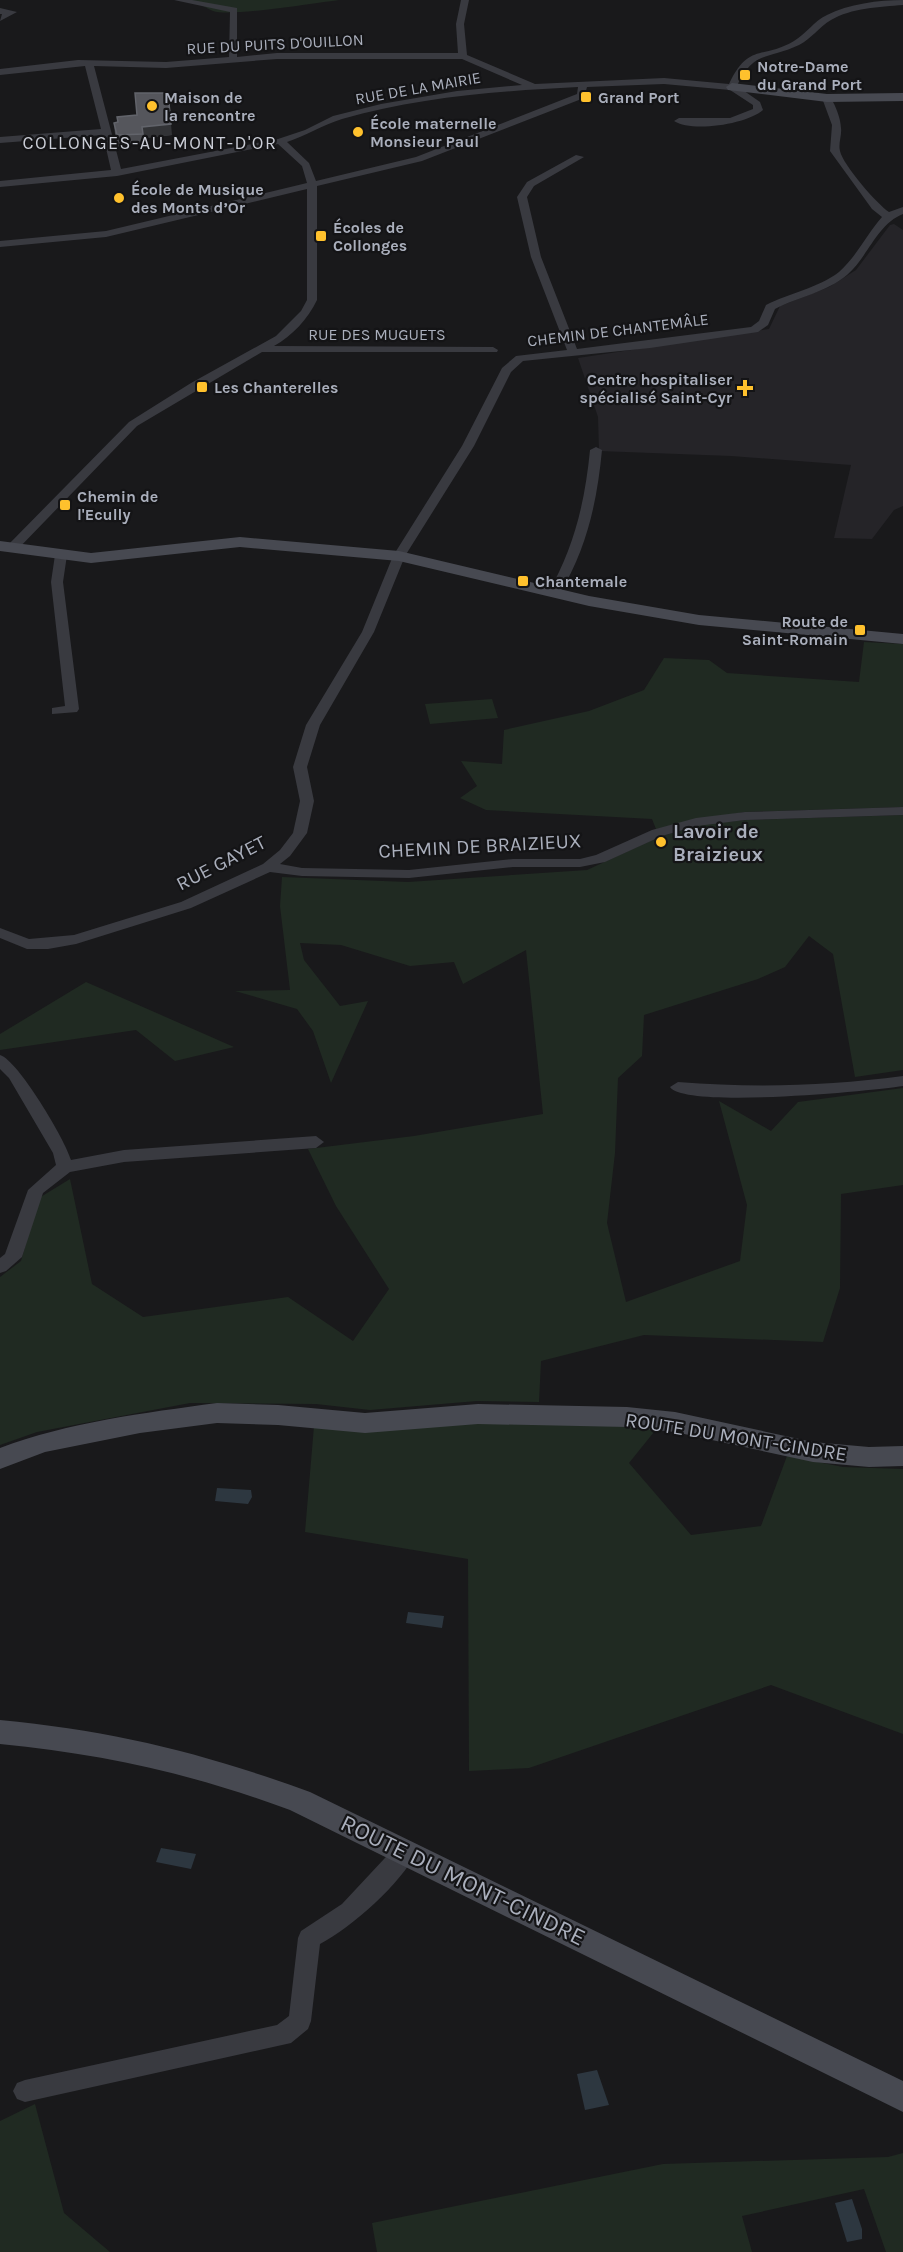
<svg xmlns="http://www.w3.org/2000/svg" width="903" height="2252" font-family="Karla,sans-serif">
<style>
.built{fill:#252428}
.green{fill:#202a22}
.water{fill:#2d3740}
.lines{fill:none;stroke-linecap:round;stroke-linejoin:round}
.street{fill:#393a40;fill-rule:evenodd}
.secondary{fill:#474951;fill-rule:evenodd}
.wall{fill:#4a4b50}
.shaded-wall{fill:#323336}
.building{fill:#55565c;stroke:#62646b;stroke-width:1.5}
.poi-dot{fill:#ffc12d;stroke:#141416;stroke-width:2}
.labels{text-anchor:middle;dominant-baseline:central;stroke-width:4.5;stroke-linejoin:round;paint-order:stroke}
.far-street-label{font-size:16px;fill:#aaafbc;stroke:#141416}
.far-poi-label{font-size:16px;font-weight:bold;fill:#aaafbc;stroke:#141416;text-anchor:start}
.far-quarter-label{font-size:18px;letter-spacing:1.5px;fill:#cbced7;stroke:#141416}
.poi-label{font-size:20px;font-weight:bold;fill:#aaafbc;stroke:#141416;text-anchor:start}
.street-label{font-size:20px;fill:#aaafbc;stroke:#141416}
.near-street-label{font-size:24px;fill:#aaafbc;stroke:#141416}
</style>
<rect width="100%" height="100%" fill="#19191b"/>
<path class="built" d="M894 224 903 230V506L894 510 872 539 834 538 851 465 731 456 599 451 598 417 578 358 769 329 780 306 829 287 856 270 890 225Z"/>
<path class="green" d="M188 0H339C315 3 231 17 213 11 204 7 199 3 188 0Z
M864 642 903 644V807L744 812 656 829 652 819 486 810 460 798 477 786 461 761 502 764 504 730 589 711 644 690 664 658 709 660 727 673 859 682Z
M492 699 498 718 430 724 425 704Z
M903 815V1070L855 1077 833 954 809 936 785 967 758 979 644 1015 642 1056 618 1078 615 1153 607 1223 626 1302 740 1261 747 1205 719 1101 771 1131 798 1102 903 1088V1185L841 1194 840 1288 823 1342 644 1335 541 1361 539 1402 477 1401 370 1410 316 1404 190 1403 37 1432 0 1445V1277L21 1261 39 1198 70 1179 92 1284 143 1317 288 1297 353 1341 389 1289 336 1206 308 1149 414 1136 543 1114 526 950 463 984 454 962 410 966 341 945 300 943 304 960 340 1006 368 1001 331 1083 313 1031 297 1009 235 991 290 990 280 906 282 877 408 882 587 870 659 837 703 824 747 820Z
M86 982 234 1047 175 1061 136 1030 0 1050V1034Z
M479 1423 658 1427 629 1463 691 1535 761 1526 787 1456 843 1467 903 1469V1734L771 1685 529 1768 469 1771 468 1559 305 1532 314 1426Z
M35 2104 64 2213 110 2252H0V2121Z
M903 2153V2252H886L864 2189 742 2216 752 2252H377L372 2223 663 2164 888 2157Z"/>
<path class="water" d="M217 1488 251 1490 252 1497 248 1504 215 1501Z
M408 1612 444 1616 442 1628 406 1623Z
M161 1848 196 1854 191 1869 156 1862Z
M597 2070 609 2105 585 2110 577 2074Z
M852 2199 862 2229V2239L847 2242 835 2203Z"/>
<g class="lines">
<path class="street" d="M174 0H192L237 8V57L277 53H458L456 24 461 0H469L464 24 467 55 535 84 664 78 729 84C749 42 762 60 794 41 806 34 814 21 827 15 848 4 879 0 903 0V5C880 7 851 8 831 20 819 27 811 39 799 45 767 60 754 50 737 86L760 102 763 110C747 124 692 133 674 121L679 118H730L753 109V105L730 90 664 84 587 87 584 98 422 161 317 186V300C308 319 292 336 274 346L493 347 498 350 497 352H262L137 426 16 551H8V545L129 422 191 383 276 336 301 311 307 300V189L106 237 0 247V241L106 231 307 183 302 166 278 144 117 176 0 187V181L111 170 103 135 0 143V137L101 129 85 66 0 75V69L78 60 166 62 229 57 230 12ZM277 59H462L522 85 457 91 381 104 333 116 305 130 278 139 121 169 94 66 166 68ZM578 87 577 94 416 157 316 181 309 163 287 142C305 136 323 125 342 119 418 97 500 91 578 87Z
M0 8 17 12 0 21 2 14H0Z
M827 95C834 99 841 119 841 128 842 135 838 144 840 151 843 165 877 204 889 212L903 207V214C877 224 868 257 847 275 827 292 798 297 775 309L768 325 758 332 650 348 523 361 511 372 474 446 405 556 374 632 320 725 307 767 314 801 307 833 290 856 280 864 302 868 409 870 513 859H580L596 855 652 830 696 818 745 812 903 807V815L745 820 697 826 662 836 605 862 580 867H513L409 878 302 876 270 872 191 908 76 944 48 949H27L0 938V928L29 939 74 935 181 902 263 864 280 850 293 833 300 801 293 767 306 725 362 632 393 556 462 446 502 368 516 356 567 350 531 257 517 197 527 182 576 155 584 157 534 186 527 197 541 257 577 349 751 327 759 321 766 305C790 293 818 288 839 272 857 256 867 234 882 217L872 209 830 151 832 125 822 98Z
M596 447 602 450C597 502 587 548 560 593L554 597 550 596 548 593C574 548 585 502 590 450Z
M61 551 67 555 63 582 79 709 77 712 52 714V708L65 706 51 582 55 555Z
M0 1055C18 1060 66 1141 71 1160L124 1150 316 1136 324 1142 316 1148 124 1162 70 1172 43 1193 22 1257 6 1271 0 1273V1258L5 1254 28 1190 56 1165 53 1153 9 1078 0 1069Z
M903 1076V1086C872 1091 684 1109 670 1087L678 1082C754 1088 828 1086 903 1076Z
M406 1841 414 1844 417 1851C401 1884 352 1927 320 1944L311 2021 308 2029 291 2043 25 2102 17 2099 13 2091 17 2083 25 2080 277 2025 289 2016 298 1938 301 1931 342 1904 398 1844Z"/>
<path class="secondary" d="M732 83 827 94 903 93V101L827 102 728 90 726 87Z
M240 537 399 551 589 596 699 615 903 634V644L699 625 589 606 399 561 240 547 91 563 0 551V541L91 553Z
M217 1403 278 1405 365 1413 478 1404 627 1407 675 1412 813 1442 869 1447 903 1446V1466L869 1467 813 1462 675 1432 627 1427 478 1424 365 1433 278 1425 217 1423 140 1433 45 1452 0 1469V1448C69 1422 144 1413 217 1403Z
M0 1720C114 1731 203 1753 310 1792L903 2081V2112L290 1810C193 1774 103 1754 0 1744Z"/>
</g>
<path class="wall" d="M117 117 172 135 144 138V145L118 147 115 134 114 123 117 122Z"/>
<path class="shaded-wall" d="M171 124 172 135 144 138 142 127Z"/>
<path class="building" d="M135 93H168L171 124 142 127 143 134 117 135 114 123 118 122 117 117 137 115Z"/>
<g class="poi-dot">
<rect x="739" y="69" width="12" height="12" rx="3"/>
<rect x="580" y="91" width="12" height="12" rx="3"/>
<circle cx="152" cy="106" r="6"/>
<circle cx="358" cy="132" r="6"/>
<circle cx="119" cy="198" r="6"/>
<rect x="315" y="230" width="12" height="12" rx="3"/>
<rect x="196" y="381" width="12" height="12" rx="3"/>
<path d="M742 379h6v6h6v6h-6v6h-6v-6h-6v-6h6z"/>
<rect x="59" y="499" width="12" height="12" rx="3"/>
<rect x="517" y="575" width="12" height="12" rx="3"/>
<rect x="854" y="624" width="12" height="12" rx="3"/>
<circle cx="661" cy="842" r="6"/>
</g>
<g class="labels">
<g class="far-street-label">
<text transform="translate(275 44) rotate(-3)">RUE DU PUITS D'OUILLON</text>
<text transform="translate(418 88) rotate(-10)">RUE DE LA MAIRIE</text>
<text transform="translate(618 330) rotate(-7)">CHEMIN DE CHANTEMÂLE</text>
<text x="377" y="334">RUE DES MUGUETS</text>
</g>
<g class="far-poi-label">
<text x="757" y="66">Notre-Dame<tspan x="757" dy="18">du Grand Port</tspan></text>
<text x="164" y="97">Maison de<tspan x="164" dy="18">la rencontre</tspan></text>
<text x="598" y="97">Grand Port</text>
<text x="370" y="123">École maternelle<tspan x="370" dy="18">Monsieur Paul</tspan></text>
<text x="131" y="189">École de Musique<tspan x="131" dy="18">des Monts d’Or</tspan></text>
<text x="333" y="227">Écoles de<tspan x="333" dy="18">Collonges</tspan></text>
<text x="732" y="379" text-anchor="end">Centre hospitaliser<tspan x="732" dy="18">spécialisé Saint-Cyr</tspan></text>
<text x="214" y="387">Les Chanterelles</text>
<text x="77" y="496">Chemin de<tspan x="77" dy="18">l'Ecully</tspan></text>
<text x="535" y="581">Chantemale</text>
<text x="848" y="621" text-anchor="end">Route de<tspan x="848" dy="18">Saint-Romain</tspan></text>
</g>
<g class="far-quarter-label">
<text x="150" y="143">COLLONGES-AU-MONT-D'OR</text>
</g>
<g class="poi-label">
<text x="673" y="831">Lavoir de<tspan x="673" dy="23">Braizieux</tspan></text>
</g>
<g class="street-label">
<text transform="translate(480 846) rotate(-3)">CHEMIN DE BRAIZIEUX</text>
<text transform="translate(221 863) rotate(-27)">RUE GAYET</text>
<text transform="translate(736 1437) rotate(9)">ROUTE DU MONT-CINDRE</text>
</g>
<g class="near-street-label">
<text transform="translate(463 1880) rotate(26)">ROUTE DU MONT-CINDRE</text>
</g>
</g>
</svg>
